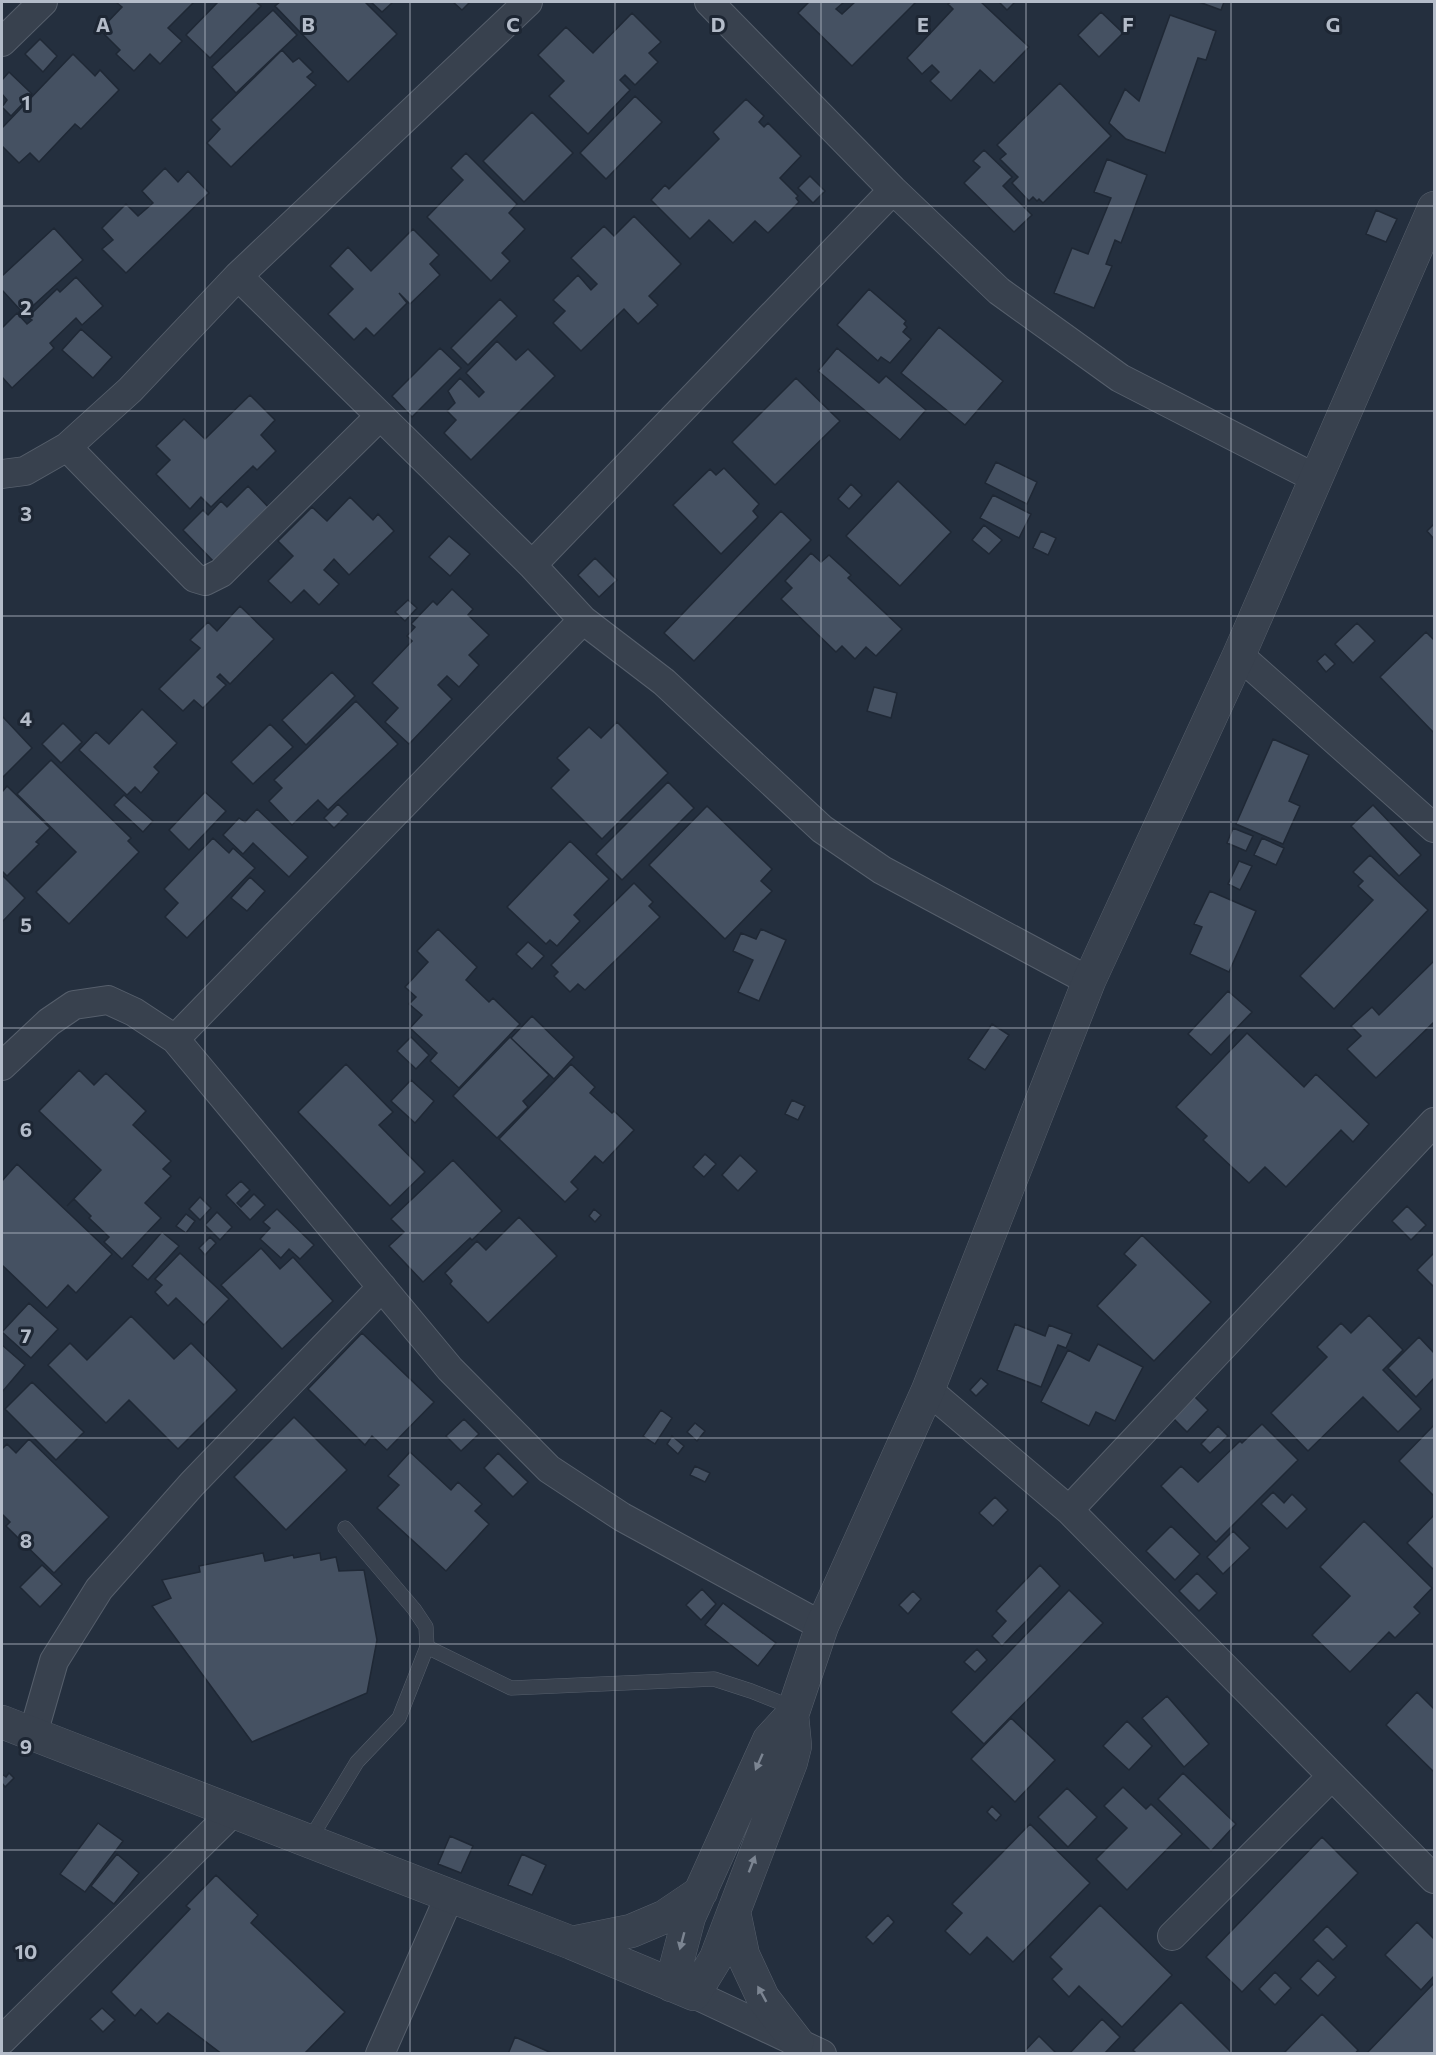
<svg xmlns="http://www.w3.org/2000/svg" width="1436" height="2055" font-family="Commissioner,sans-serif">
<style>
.building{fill:#455162;stroke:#1f2835;stroke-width:1.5}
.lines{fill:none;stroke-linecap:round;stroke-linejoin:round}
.service-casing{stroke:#565f6c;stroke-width:15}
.minor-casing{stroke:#565f6c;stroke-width:30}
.tertiary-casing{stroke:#565f6c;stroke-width:34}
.service{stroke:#38414e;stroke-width:14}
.minor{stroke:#38414e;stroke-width:28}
.tertiary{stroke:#38414e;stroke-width:33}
.oneway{fill:#7c8592}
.grid{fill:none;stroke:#b4bcc9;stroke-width:1.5;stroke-opacity:0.55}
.grid-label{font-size:20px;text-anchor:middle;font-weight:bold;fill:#b4bcc9;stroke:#1d2633;stroke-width:6;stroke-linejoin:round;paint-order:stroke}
</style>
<rect width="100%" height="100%" fill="#242f3e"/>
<path class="building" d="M116 2H194L168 28 182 41 160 64 150 54 134 71 116 54 120 50 100 30 122 7Z
M218 2H256L261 6 210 58 186 35Z
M280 2H365L397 34 348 82 275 6Z
M371 2H393L382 12Z
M453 2H470L462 10Z
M809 2H844L836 9 842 14 855 2H916L852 66 798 13Z
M951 2H981L1029 47 994 83 980 70 951 101 930 81 939 72 932 65 922 74 907 58 953 9 948 4Z
M999 2H1015L1007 10Z
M1199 2H1224L1221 10Z
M273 10 297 35 236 93 212 67Z
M1101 12 1123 33 1099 57 1078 35Z
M632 13 661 42 649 53 658 62 635 85 625 75 620 80 630 90 588 134 549 96 564 81 538 55 566 27 593 53Z
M1170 15 1216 31 1206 60 1198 58 1165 153 1126 139 1109 123 1125 89 1139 101Z
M40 39 57 56 43 72 25 54Z
M282 50 293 62 299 58 313 72 307 77 316 85 231 167 207 143 220 129 211 120Z
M73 54 95 76 100 70 119 90 81 129 75 124 39 162 30 153 19 163 2 146V128Z
M9 72 32 94 11 116 2 107 7 100 2 94V80Z
M1060 83 1111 136 1043 203 1039 199 1037 201 1033 197 1029 201 1012 183 1018 177 1000 159 1006 154 997 145Z
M635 96 662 122 606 179 580 153Z
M746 99 764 116 759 122 764 127 768 123 801 156 780 178 798 196 796 198 799 202 768 233 755 221 733 243 709 220 690 239 651 200 665 185 669 189 719 139 713 132Z
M532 112 573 153 524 202 483 161Z
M984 150 1012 177 1003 186 1032 215 1014 232 964 183 980 167 973 161Z
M466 153 517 204 509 213 525 229 502 253 510 261 491 281 427 217 463 180 451 168Z
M1107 159 1147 175 1121 243 1115 240 1106 264 1112 266 1094 308 1054 293 1072 248 1088 254 1111 198 1094 192Z
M165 168 178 182 188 171 209 193 126 273 102 249 113 240 102 228 126 204 138 216 153 203 142 191Z
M810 176 825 191 813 203 798 188Z
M1376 210 1397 219 1386 242 1366 234Z
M634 216 681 264 649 296 658 305 638 324 624 309 581 351 553 323 565 311 553 300 578 275 591 290 597 284 571 258 604 226 614 236Z
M54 228 83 260 24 314 2 290V276Z
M413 229 439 255 430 264 440 275 410 304 399 293 407 303 374 336 366 328 354 340 328 314 353 289 330 266 348 247 371 271Z
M76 277 103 306 82 325 76 318 50 343 54 348 12 388 2 377V328L17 313 27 324 32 320 28 317 57 289 60 292Z
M869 289 906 321 904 324 907 327 903 332 911 339 890 363 881 357 878 361 837 325Z
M500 299 517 316 468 365 451 348Z
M939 327 1003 381 965 425 901 373Z
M81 329 112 357 93 378 62 350Z
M497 341 516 360 528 349 555 376 471 460 444 433 456 420 447 411 455 403 448 391 460 378 479 397 484 392 466 373Z
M440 348 461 368 412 417 392 396Z
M837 348 879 383 886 376 926 410 900 440 818 371Z
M796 378 840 421 775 485 732 442Z
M250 395 275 420 261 435 276 451 257 470 253 466 211 507 201 497 190 509 156 474 170 460 156 446 184 419 205 439Z
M996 462 1037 482 1027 504 985 483Z
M724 468 759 504 753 511 758 517 721 554 673 505 710 469 716 475Z
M898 481 951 532 900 586 846 536Z
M851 484 862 495 849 509 838 499Z
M248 486 273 512 218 566 183 530 203 510 208 515 221 501 227 507Z
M993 495 1031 514 1019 538 980 518Z
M350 497 373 520 378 514 394 531 349 575 334 559 324 570 339 584 319 605 304 590 291 603 268 581 293 556 278 541 312 507 327 521Z
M781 511 811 540 694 661 664 633Z
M1434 524V539L1427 531Z
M984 525 1002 540 989 554 972 540Z
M1041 531 1056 538 1048 555 1033 548Z
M449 536 470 554 450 576 429 557Z
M811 553 821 562 829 555 851 575 848 578 902 629 876 656 866 647 855 659 842 646 836 652 781 599 792 588 785 581Z
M595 558 617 580 599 597 578 575Z
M452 589 473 609 468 615 489 635 469 655 479 665 459 687 447 676 438 685 452 699 409 744 385 722 398 708 372 683 412 641 407 636 415 627 411 624 433 601 437 605Z
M408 600 417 608 405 621 395 612Z
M240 606 274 639 230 684 220 674 217 677 226 685 203 708 194 700 183 711 159 689 200 648 190 640 208 622 217 631Z
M1357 623 1375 641 1353 663 1335 644Z
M1426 632 1434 640V733L1380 677Z
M1325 654 1335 664 1326 672 1317 661Z
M332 672 355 696 306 745 282 720Z
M874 687 897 693 891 718 867 711Z
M356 701 398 744 328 810 318 800 292 825 269 801 282 788 274 780Z
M142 709 177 743 154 767 159 772 141 793 135 787 127 795 79 750 96 732 109 744Z
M2 716 32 748 2 778Z
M617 722 668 773 602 839 551 788 569 770 557 758 589 727 601 738Z
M63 723 82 742 61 763 42 744Z
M270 724 293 747 253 784 231 762Z
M1273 739 1309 755 1289 801 1300 806 1283 844 1236 824Z
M51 760 131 838 128 841 139 852 69 924 36 892 76 852 17 794Z
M668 782 694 808 622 880 596 854Z
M7 786 50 828 36 842 39 844 7 876 2 871V792Z
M205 792 226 811 189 850 169 830Z
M124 795 153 821 143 832 114 805Z
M338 804 348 814 334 828 324 818Z
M1373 805 1421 855 1399 876 1351 826Z
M707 806 772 869 761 881 772 891 725 939 649 865Z
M257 809 308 857 289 877 253 843 243 854 223 835 239 818 245 822Z
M1233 828 1253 836 1246 851 1227 843Z
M213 838 229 853 233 848 255 868 187 938 165 917 178 903 164 889Z
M1262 838 1284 848 1276 865 1254 855Z
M570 841 609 879 574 915 580 921 557 946 550 940 546 944 507 907Z
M1370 855 1428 910 1334 1009 1300 976 1373 900 1358 886 1363 881 1353 872Z
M1239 861 1252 866 1240 890 1228 884Z
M2 875 25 898 2 922Z
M250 877 265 891 247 911 231 898Z
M634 883 653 902 649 906 660 917 585 990 578 984 570 992 554 976 558 972 551 965Z
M1210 891 1256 911 1229 972 1190 954 1202 927 1194 924Z
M438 929 477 967 466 980 489 1002 493 998 520 1024 459 1088 430 1061 437 1053 410 1028 422 1015 409 1004 416 997 405 987 428 962 417 951Z
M761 929 786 940 759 1001 738 992 753 960 733 951 741 933 756 939Z
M528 942 544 956 532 969 516 954Z
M1434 961V1022L1376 1078 1347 1049 1361 1036 1351 1026 1372 1007 1379 1015Z
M1228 991 1252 1012 1211 1055 1188 1034Z
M532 1016 574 1057 554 1079 511 1038Z
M992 1024 1009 1035 985 1070 968 1059Z
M1247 1033 1304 1087 1316 1074 1369 1124 1353 1142 1341 1130 1286 1187 1265 1167 1249 1183 1203 1140 1207 1136 1176 1107Z
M411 1037 429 1055 416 1069 397 1051Z
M510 1037 549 1075 523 1101 528 1107 497 1138 453 1096Z
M346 1064 393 1112 379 1125 425 1172 390 1206 298 1112Z
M571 1064 595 1087 590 1093 612 1113 614 1111 634 1130 603 1163 595 1156 571 1182 578 1189 565 1202 499 1139Z
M79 1070 94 1085 106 1073 146 1111 133 1125 171 1161 163 1169 171 1176 145 1203 161 1218 122 1259 104 1242 109 1237 89 1218 91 1216 74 1199 67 1206 101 1170 39 1111Z
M411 1080 434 1101 415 1123 391 1101Z
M792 1100 805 1106 798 1120 785 1114Z
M705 1154 716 1164 704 1177 693 1167Z
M740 1155 757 1171 738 1191 722 1175Z
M453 1160 502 1211 472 1240 470 1238 423 1282 389 1246 404 1232 391 1219Z
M17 1164 112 1254 76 1293 68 1285 47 1308 2 1265V1181Z
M241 1181 250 1190 237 1203 241 1207 254 1194 265 1205 250 1220 226 1195Z
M200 1197 211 1208 200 1220 189 1209Z
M1407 1206 1426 1225 1411 1240 1392 1221Z
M277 1209 314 1245 300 1259 289 1249 281 1258 260 1239 270 1228 263 1222Z
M594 1209 601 1215 595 1222 589 1216Z
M217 1212 232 1227 220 1240 205 1225Z
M186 1214 195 1221 186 1233 176 1226Z
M519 1217 557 1256 488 1323 450 1284 452 1281 445 1273 477 1241 486 1250Z
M162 1232 179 1246 148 1280 132 1266Z
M1142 1235 1211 1302 1154 1361 1097 1306 1136 1265 1124 1254Z
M210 1237 216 1243 205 1255 199 1248Z
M261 1248 280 1269 293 1257 333 1301 282 1349 221 1285Z
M180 1253 229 1299 204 1325 176 1298 168 1306 155 1292 162 1285 155 1279Z
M1434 1253V1287L1417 1270Z
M29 1303 58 1329 31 1358 2 1332Z
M1369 1315 1403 1350 1383 1370 1421 1409 1398 1432 1363 1397 1308 1451 1271 1413 1327 1357 1317 1347 1341 1323 1351 1333Z
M131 1316 174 1359 191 1343 237 1390 178 1449 129 1400 106 1423 48 1365 70 1343 87 1360Z
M1015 1324 1045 1336 1049 1325 1072 1334 1066 1348 1058 1345 1041 1387 997 1370Z
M362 1333 434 1402 387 1450 372 1436 365 1445 308 1389Z
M1419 1337 1434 1353V1378L1416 1397 1388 1368Z
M1098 1344 1143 1367 1115 1421 1096 1412 1089 1426 1041 1402 1068 1350 1089 1361Z
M2 1345 25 1365 2 1392Z
M981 1378 988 1384 976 1396 970 1390Z
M32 1382 84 1432 56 1460 5 1409Z
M1194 1396 1208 1410 1187 1432 1173 1418Z
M661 1410 672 1418 655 1444 643 1436Z
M294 1417 347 1470 286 1530 234 1477Z
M464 1419 479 1434 461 1451 446 1436Z
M695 1423 705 1431 697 1441 687 1432Z
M1262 1424 1298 1460 1216 1542 1161 1486 1181 1466 1198 1482 1240 1441 1242 1443Z
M1434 1425V1496L1399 1461Z
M1218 1426 1228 1436 1210 1453 1201 1444Z
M672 1436 684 1446 678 1454 667 1444Z
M29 1439 109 1517 54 1573 6 1526 10 1522 2 1514V1449L7 1444 16 1453Z
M410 1452 451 1490 458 1482 482 1504 475 1511 489 1524 446 1571 377 1508 399 1485 388 1476Z
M498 1453 528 1482 513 1497 484 1468Z
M695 1466 710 1473 705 1482 690 1475Z
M1273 1492 1284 1503 1292 1494 1307 1509 1287 1529 1261 1504Z
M995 1497 1008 1510 993 1526 979 1513Z
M1434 1515V1570L1407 1543Z
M1364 1521 1432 1588 1414 1607 1420 1613 1395 1638 1389 1632 1350 1672 1312 1635 1350 1596 1320 1567Z
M1171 1526 1200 1554 1175 1580 1146 1551Z
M1233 1531 1250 1548 1223 1574 1207 1557Z
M263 1553 265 1561 293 1555 294 1558 320 1553 321 1560 336 1557 339 1571 364 1570 377 1640 367 1693 252 1742 152 1606 171 1598 162 1580 200 1572 199 1566Z
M42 1565 62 1584 40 1607 20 1587Z
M1040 1565 1060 1586 1002 1646 992 1636 1006 1621 996 1611Z
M1197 1573 1217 1593 1199 1611 1179 1591Z
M702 1589 716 1604 701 1620 686 1605Z
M1069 1590 1103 1623 984 1744 951 1712Z
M913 1591 921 1599 908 1614 899 1605Z
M723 1603 776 1643 758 1666 705 1625Z
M977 1649 987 1660 975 1672 964 1662Z
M1417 1692 1434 1709V1772L1386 1725Z
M1167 1696 1209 1744 1184 1767 1142 1718Z
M1011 1718 1055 1760 1015 1802 971 1759Z
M1127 1721 1152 1746 1129 1770 1103 1746Z
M9 1773 14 1778 5 1787 2 1783V1774L6 1777Z
M1183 1773 1236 1824 1211 1851 1158 1799Z
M1123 1787 1146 1809 1151 1804 1182 1834 1127 1890 1096 1859 1127 1828 1104 1806Z
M1067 1788 1097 1817 1068 1847 1038 1817Z
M992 1806 1001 1815 996 1821 987 1812Z
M98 1823 123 1841 85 1892 60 1874Z
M1030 1824 1090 1883 1013 1962 987 1937 970 1955 945 1931 962 1913 952 1904Z
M450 1836 473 1846 461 1873 438 1864Z
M1322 1837 1358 1873 1242 1992 1206 1957Z
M117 1854 139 1873 114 1904 91 1886Z
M522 1854 546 1865 532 1895 508 1885Z
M216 1875 258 1915 251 1923 345 2012 304 2054H222L168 2013 157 2024 141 2009 135 2016 111 1992 190 1909 186 1906Z
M1100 1905 1172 1975 1122 2027 1079 1986 1069 1997 1052 1979 1062 1969 1050 1957Z
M888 1915 894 1922 873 1944 866 1937Z
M1417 1922 1434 1939V1976L1421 1990 1385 1955Z
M1327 1926 1347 1946 1333 1960 1313 1940Z
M1318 1960 1336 1977 1318 1996 1300 1979Z
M1275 1972 1291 1988 1275 2005 1259 1989Z
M1434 1983V2054H1366Z
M1181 2002 1233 2054H1137L1133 2050Z
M102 2008 115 2020 103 2032 90 2019Z
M1322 2014 1358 2050 1355 2054H1283Z
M1102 2019 1120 2037 1104 2054H1069Z
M1039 2036 1057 2054H1022Z
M515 2037 554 2054H508Z"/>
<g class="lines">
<g class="service-casing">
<path id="service" d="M427 1647 511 1688 714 1679 751 1691 794 1708
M309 1841 357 1762 399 1718 427 1647 426 1627 414 1609 345 1528"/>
</g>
<g class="minor-casing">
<path id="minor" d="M528 2 238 276 532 565 583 620
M709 2 893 190 999 291 1120 378 1315 478
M2 42 43 2
M67 447 195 578 205 581 221 573 380 416
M2 474 25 471 67 447 130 390 238 276
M532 565 893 190
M1239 655 1434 828
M175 1039 583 620 664 682 822 829 882 870 1089 981
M2 1066 49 1022 74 1005 108 1000 134 1012 175 1039 450 1369 549 1469 622 1517 822 1626
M928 1390 1069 1510 1434 1879
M1069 1510 1434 1122
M33 1734 54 1661 99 1589 192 1484 382 1287
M1172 1936 1332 1776
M694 1994 822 2054
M2 2040 233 1812
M380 2054 450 1895"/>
</g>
<g class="tertiary-casing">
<path id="tertiary" d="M2 1722 572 1943 694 1994 716 1958 791 1762 795 1746 792 1715 822 1626 928 1390 1089 981 1239 655 1434 208
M734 1912 743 1955 763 1998 797 2042
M572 1943 631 1931 664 1917 701 1892
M671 1985 689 1917 769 1740 792 1715"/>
</g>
<use href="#service" class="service"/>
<use href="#minor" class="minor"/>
<use href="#tertiary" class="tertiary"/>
</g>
<defs><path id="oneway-solid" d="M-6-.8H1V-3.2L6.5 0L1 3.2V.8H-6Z" transform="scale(1.5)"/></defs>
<g class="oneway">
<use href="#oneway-solid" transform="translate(759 1762) rotate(114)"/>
<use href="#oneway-solid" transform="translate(752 1864) rotate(-69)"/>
<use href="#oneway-solid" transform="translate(682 1941) rotate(105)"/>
<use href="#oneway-solid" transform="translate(762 1994) rotate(-119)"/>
</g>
<path class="grid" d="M205 2V2054M410 2V2054M615 2V2054M821 2V2054M1026 2V2054M1231 2V2054M2 206H1434M2 411H1434M2 616H1434M2 822H1434M2 1028H1434M2 1233H1434M2 1438H1434M2 1644H1434M2 1850H1434"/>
<g class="grid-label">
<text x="103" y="32">A</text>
<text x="308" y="32">B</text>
<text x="513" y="32">C</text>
<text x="718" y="32">D</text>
<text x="923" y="32">E</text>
<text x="1128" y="32">F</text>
<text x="1333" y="32">G</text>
<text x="26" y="110">1</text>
<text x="26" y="315">2</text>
<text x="26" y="521">3</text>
<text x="26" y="726">4</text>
<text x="26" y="932">5</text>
<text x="26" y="1137">6</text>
<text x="26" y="1343">7</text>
<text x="26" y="1548">8</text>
<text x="26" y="1754">9</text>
<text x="26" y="1959">10</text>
</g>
<rect width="1436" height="2055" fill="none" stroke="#b4bcc9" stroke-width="6"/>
</svg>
